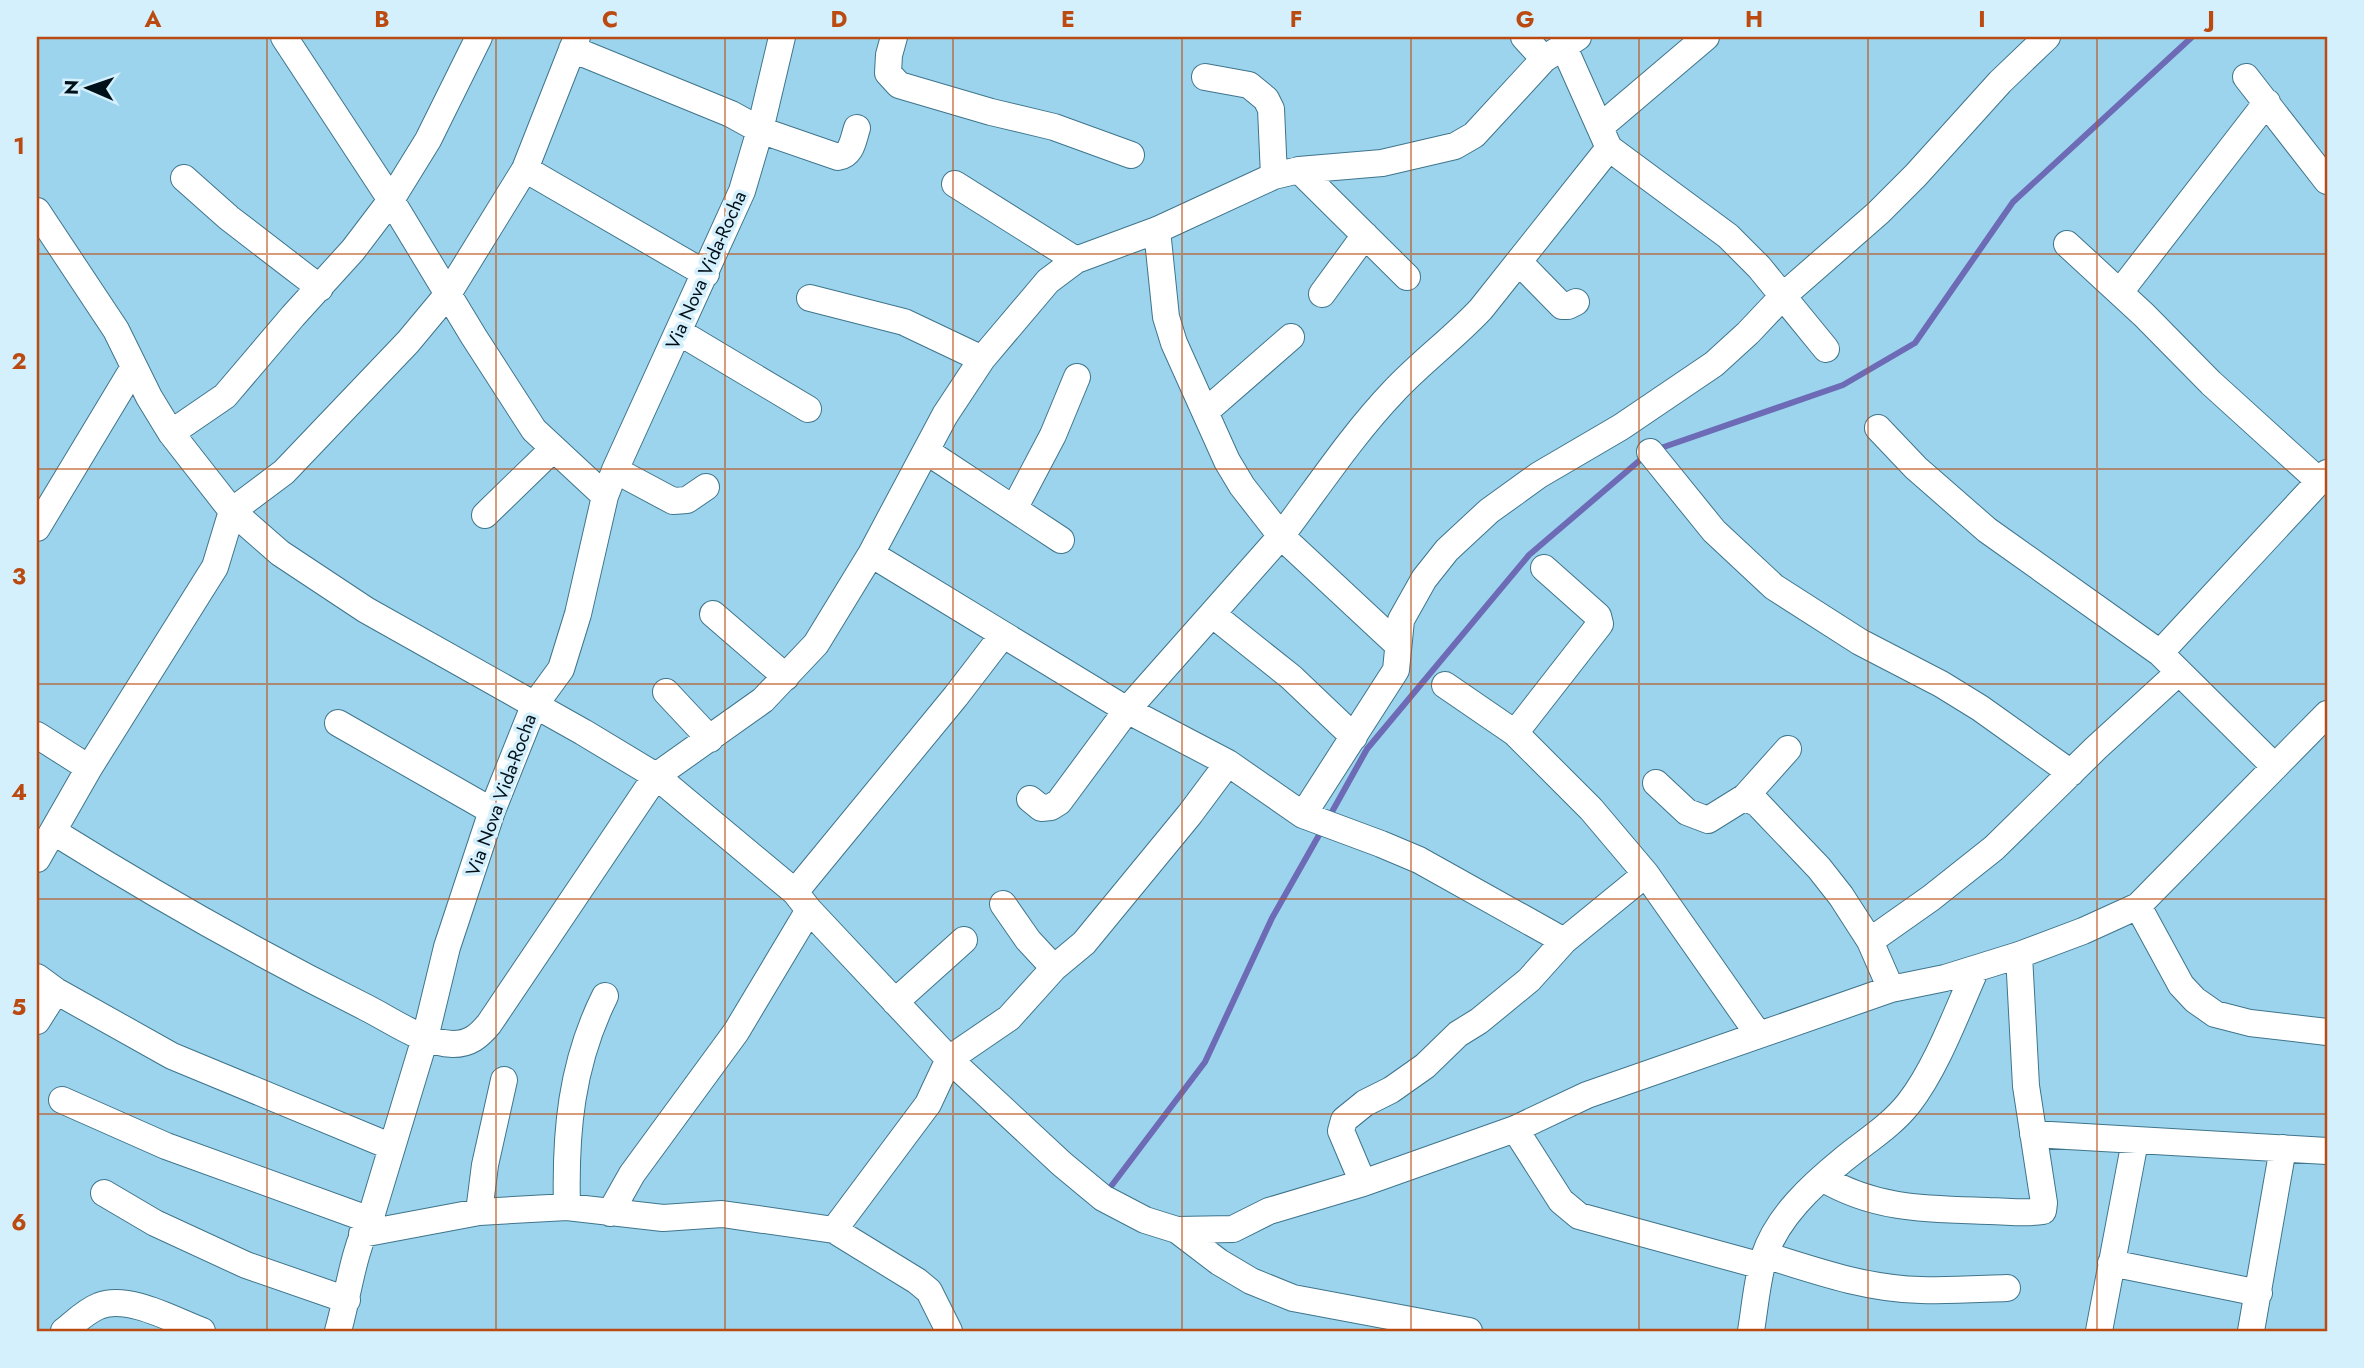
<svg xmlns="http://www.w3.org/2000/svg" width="2364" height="1368" font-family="Jost,sans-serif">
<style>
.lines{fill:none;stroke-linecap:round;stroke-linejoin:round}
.stream{stroke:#6d6ab6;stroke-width:6}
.minor-casing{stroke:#3f758c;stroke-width:28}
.minor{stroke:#fff;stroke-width:26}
.grid{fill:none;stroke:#ba4a0f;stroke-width:2;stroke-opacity:0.55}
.labels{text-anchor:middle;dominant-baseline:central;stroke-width:7;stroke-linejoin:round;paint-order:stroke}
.street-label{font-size:19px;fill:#001019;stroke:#d5f0fd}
.neatline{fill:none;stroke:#ba4a0f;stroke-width:2.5}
.grid-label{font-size:23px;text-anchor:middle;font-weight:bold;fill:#ba4a0f}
</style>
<rect width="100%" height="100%" fill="#9cd4ed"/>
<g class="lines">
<path class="stream" d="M1655 450 1843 385 1915 343 2013 202 2192 37
M1328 819 1367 749 1529 555 1646 455
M1106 1193 1205 1062 1272 918 1323 828"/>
<g class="minor-casing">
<path id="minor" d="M284 37 391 200 474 337 534 430 605 496
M894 37 889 55 888 73 899 85 991 112 1054 127 1131 155
M1524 37 1544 59
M1563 45 1609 148 1728 236 1759 267 1826 349
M572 49 731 114 760 130 838 157C852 155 853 140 857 128
M1205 77 1249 85 1266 99 1271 109 1274 176
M2246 77 2327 181
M1600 127 1706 37
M525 169 706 274
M1299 170 1407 277
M184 178 229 218 320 288
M955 184 1076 260
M37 211 116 330 149 397 171 433 232 511 280 553 366 610 583 732 656 776 795 892 809 910 949 1059 1062 1164 1103 1198 1145 1220 1177 1230 1219 1262 1251 1281 1293 1298 1469 1331
M2067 244 2144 315 2211 383 2319 481
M1519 262 1562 306H1568L1576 302
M2120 292 2267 102
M1322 294 1365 235
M810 298 904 322 982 359
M679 332 808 409
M1205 412 1291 337
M1878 428 1916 468 1987 530 2160 653 2275 767
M171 433 225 396 293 316 353 250 391 200 428 140 479 37
M926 451 1061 540
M1650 452 1714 531 1774 587 1860 642 1941 684 1980 708 2071 773
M615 470 673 501 687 500 706 487
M1014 509 1053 435 1077 377
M485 515 553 449
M37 528 134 367
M871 554 1127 710 1228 763 1303 815 1381 844 1419 860 1564 941
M713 614 786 677
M1212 614 1291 677 1354 737
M1398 645 1281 536C1318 487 1352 435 1394 391 1421 362 1454 338 1481 309L1609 148
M2160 653 2327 473
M1445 685 1515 733 1591 809 1646 874 1758 1034
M666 692 710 739
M338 723 492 811
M1515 733 1600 624 1598 616 1544 568
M37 735 89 768
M1656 783 1687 812 1708 820 1745 797 1758 804 1819 868 1841 896 1870 941 1891 989
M1745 797 1788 749
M1030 799 1041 808 1051 807 1059 802 1127 710 1281 536 1242 486 1227 461 1174 343 1166 317 1157 230
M1303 815 1396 670 1401 620 1424 579 1447 550 1489 511 1539 475 1621 427 1714 364 1748 333 1783 296 1878 213 1916 175 2000 82 2047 37
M54 832C155 895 259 954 365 1007 393 1021 422 1043 453 1044 470 1044 479 1036 489 1024L656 776 763 700 816 644 871 554 945 415 982 359 1048 281 1076 260 1157 230 1274 176 1299 170 1382 163 1455 146 1474 135 1544 59 1578 37
M37 859 89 768 215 567 232 511 284 472 408 342 448 294 525 169 577 37
M795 892 956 696 1002 636
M1003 904 1028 940 1054 968
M2138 906 2181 985 2195 1000 2215 1014 2250 1023 2327 1032
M1870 941 1931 898 1994 848 2096 748 2178 673
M37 977 56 991 172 1056 392 1147
M895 1002 964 940
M37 1021 56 991
M62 1100 166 1146 370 1220
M1515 1129 1561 1201 1579 1216 1762 1266
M2033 1134 2327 1151
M1822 1178C1876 1210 1928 1209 1989 1211 2006 1211 2026 1214 2043 1211L2044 1203 2026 1086 2019 955
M1363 1183 1341 1131 1344 1120 1365 1103 1391 1090 1425 1066 1458 1034 1479 1021 1529 980 1564 941 1646 874
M104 1193 155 1223 246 1265 347 1300
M567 1207C565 1133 571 1064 605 996
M479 1212 485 1165 504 1080
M610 1213 632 1174 736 1032 809 910
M834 1230 917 1281 929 1291 949 1331
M1177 1230 1233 1229 1269 1211 1363 1183 1515 1129 1587 1095 1891 989 1945 978 2019 955 2083 931 2138 906 2327 714
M362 1234 479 1212 567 1207 663 1218 722 1214 834 1230 928 1104 949 1059 1009 1018 1054 968 1084 943 1190 814 1228 763
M1765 1255C1816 1271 1867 1289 1921 1290 1950 1291 1979 1289 2007 1288
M2111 1263 2259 1293
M64 1331C74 1323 86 1311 99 1306 128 1294 175 1321 202 1331
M338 1331C348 1297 353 1250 370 1220L425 1038 447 947 492 811 534 706 561 669 578 614 605 496 615 470 742 191 760 130 782 37
M1751 1331C1755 1307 1757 1280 1764 1257 1777 1217 1812 1185 1844 1159 1866 1141 1891 1126 1909 1103 1937 1067 1957 1011 1976 969
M2099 1331 2135 1141
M2251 1331 2283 1148"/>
</g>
<use href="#minor" class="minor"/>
</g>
<path class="grid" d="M267 37V1331M496 37V1331M725 37V1331M953 37V1331M1182 37V1331M1411 37V1331M1639 37V1331M1868 37V1331M2097 37V1331M37 254H2327M37 469H2327M37 684H2327M37 899H2327M37 1114H2327"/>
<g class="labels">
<g class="street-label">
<text transform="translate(706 270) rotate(-66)">Via Nova Vida-Rocha</text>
<text transform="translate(501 795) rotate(-70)">Via Nova Vida-Rocha</text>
</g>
</g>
<rect width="2364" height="1368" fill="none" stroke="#d5f0fd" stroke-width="77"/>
<g transform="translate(88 88) rotate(272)" stroke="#d5f0fd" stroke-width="5" paint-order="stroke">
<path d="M0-5L12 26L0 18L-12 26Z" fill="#001019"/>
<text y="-10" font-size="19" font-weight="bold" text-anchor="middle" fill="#001019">N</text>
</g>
<rect x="38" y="38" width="2288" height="1292" class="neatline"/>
<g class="grid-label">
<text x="153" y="27">A</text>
<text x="382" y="27">B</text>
<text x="610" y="27">C</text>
<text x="839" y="27">D</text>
<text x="1068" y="27">E</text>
<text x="1296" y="27">F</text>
<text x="1525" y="27">G</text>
<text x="1754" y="27">H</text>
<text x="1982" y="27">I</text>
<text x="2211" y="27">J</text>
<text x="19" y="154">1</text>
<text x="19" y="369">2</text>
<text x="19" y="584">3</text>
<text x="19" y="800">4</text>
<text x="19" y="1015">5</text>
<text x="19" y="1230">6</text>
</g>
</svg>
